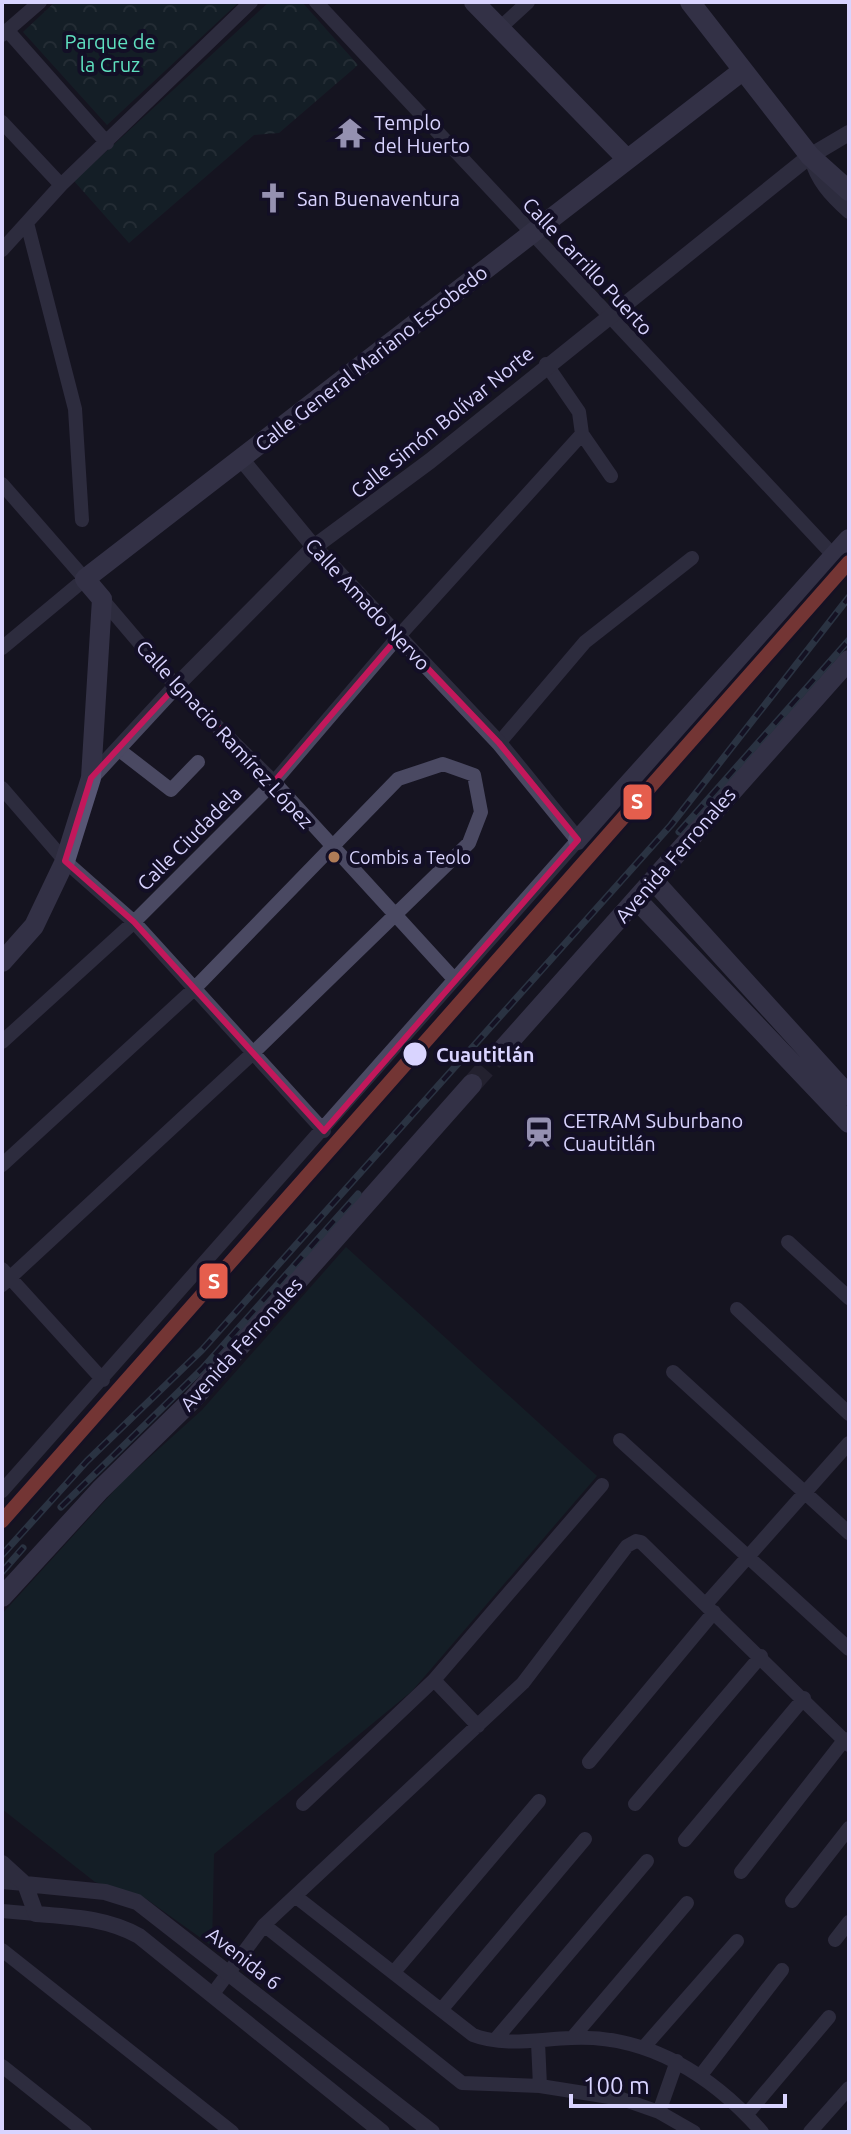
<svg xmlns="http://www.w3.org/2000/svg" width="851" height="2134" font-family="Ubuntu,sans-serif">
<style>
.green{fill:#132c2d}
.park{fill:url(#park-crowns)}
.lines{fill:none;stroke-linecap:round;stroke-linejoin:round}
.secondary-tunnel{stroke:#333142;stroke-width:20;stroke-dasharray:20 10;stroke-linecap:butt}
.minor{stroke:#4a4962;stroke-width:14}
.tertiary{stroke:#4a4962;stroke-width:16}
.secondary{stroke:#575674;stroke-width:20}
.rail-casing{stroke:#43596b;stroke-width:7}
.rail{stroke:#130f26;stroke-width:4;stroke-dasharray:12;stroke-linecap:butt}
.rail-1-casing{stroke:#130f26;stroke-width:20}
.rail-1{stroke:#e55e4d;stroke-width:14}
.marked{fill:none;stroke:#c2185b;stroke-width:6;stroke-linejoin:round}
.bus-dot{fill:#b07c57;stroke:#130f26;stroke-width:3}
.stop-dot{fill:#d9d4ff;stroke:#130f26;stroke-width:3}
.labels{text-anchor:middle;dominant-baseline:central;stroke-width:8;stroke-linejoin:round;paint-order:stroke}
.bus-label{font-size:18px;fill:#d9d4ff;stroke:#130f26;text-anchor:start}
.park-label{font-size:20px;fill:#5fe0c0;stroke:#130f26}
.poi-label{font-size:20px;fill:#d9d4ff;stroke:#130f26;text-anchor:start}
.street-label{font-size:20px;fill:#d9d4ff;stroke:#130f26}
.stop-label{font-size:20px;font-weight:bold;fill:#d9d4ff;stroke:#130f26;text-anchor:start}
.line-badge{stroke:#130f26;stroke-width:3}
.badge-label{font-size:22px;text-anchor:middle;font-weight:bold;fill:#fff}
</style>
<defs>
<pattern id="park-crowns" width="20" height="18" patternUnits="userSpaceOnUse" patternTransform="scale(2)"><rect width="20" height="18" fill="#132c2d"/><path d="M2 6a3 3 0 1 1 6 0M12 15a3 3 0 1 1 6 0" fill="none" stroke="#354a4c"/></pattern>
</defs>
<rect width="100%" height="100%" fill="#161421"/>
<path class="green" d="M346 1247 597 1476 412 1691 214 1854 212 1946 145 1898 95 1882 2 1809V1614L122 1482 202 1410Z"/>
<path class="park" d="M55 2H239L107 125 23 32Z
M269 2H302L358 65 279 133 254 135 129 243 74 181Z"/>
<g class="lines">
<path class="secondary-tunnel" d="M472 1084 502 1050"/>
<path class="minor" d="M316 2 833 555
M500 28 528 2
M7 30 107 143
M2 35 40 2
M2 122 61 185
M810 156C817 181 830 195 849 212
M27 223 75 409 82 520
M2 250 61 185 251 2
M546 364 579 412 582 434 611 476
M2 484 85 579 2 648
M102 599 176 686 274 782 454 979
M499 743 585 642 692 558
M118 749 171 790 198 762
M2 788 65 861 134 922 324 1131
M2 1042 134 922 274 782 398 637 582 434
M2 1165 194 989 398 779 443 764 474 775 481 812 469 843 253 1053 2 1285
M788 1242 849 1298
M2 1269 103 1380
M737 1309 849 1414
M673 1372 849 1533
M620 1440 849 1649
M2 1491 578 840
M706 1604 849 1443
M434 1680 478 1726
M589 1762 714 1612
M303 1804 434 1680 602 1485
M635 1804 761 1656
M685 1840 804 1698
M741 1872 845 1739
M2 1882 25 1884
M295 1896 473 2035C504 2047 539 2039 571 2038 648 2034 713 2076 762 2132
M792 1901 849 1828
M2 1911 36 1914
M264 1925 462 2083 540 2086 622 2099 659 2112 694 2132
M835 1940 849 1922
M2 1950 232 2132
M394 1972 539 1801
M212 1995 264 1925 523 1683 627 1546 636 1541 641 1542 849 1745
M441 2010 585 1839
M573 2037 687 1903
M495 2040 647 1861
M538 2042 540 2086
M644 2047 737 1941
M2 2066 85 2132
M701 2075 782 1970
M659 2112 677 2061
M747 2114 829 2017
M810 2132 849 2088"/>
<path class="tertiary" d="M242 460 314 547 499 743 578 840
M91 778 176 686 314 547 430 461 810 156 849 133
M2 1863 25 1884 36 1914C73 1917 106 1918 139 1936L382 2132
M25 1884 105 1892 137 1902 432 2132"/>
<path class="secondary" d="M474 2 626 158
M690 2 810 156 849 191
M578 840 849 539
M654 881 849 1096
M637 900 849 1123
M2 962 34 926 65 861 91 778 102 599 85 579 742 71
M502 1050 849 660
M2 1597 100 1490 193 1399 472 1084"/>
<g class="rail-casing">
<path id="rail" d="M679 832 849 640
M61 1507 202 1369 358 1194
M2 1555 87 1461 202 1350 671 825 849 597
M2 1572 23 1548"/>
</g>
<use href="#rail" class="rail"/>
<g class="rail-1-casing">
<path id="rail-1" d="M2 1521 849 562"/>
</g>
<use href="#rail-1" class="rail-1"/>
</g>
<path d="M0 0H851V2134H0ZM398 637 499 743 578 840 324 1131 134 922 65 861 91 778 176 686 274 782Z" fill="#161421" fill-opacity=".55" fill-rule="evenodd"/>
<path class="marked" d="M398 637 499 743 578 840 324 1131 134 922 65 861 91 778 176 686 274 782Z"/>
<defs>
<g id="temple-bare" transform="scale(2.4)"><path d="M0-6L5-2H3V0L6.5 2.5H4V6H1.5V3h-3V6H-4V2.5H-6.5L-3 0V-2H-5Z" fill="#9591b1" stroke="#130f26" stroke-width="2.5" paint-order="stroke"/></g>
<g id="church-bare" transform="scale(2.4)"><path d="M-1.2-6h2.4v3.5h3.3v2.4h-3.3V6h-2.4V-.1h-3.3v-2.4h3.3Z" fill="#9591b1" stroke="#130f26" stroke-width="2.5" paint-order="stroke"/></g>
<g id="station-bare" transform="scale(2.4)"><path d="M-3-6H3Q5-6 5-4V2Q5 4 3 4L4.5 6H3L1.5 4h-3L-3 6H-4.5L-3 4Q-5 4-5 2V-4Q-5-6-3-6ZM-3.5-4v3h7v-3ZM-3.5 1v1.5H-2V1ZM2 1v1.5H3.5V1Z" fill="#9591b1" stroke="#130f26" stroke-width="2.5" paint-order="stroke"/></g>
</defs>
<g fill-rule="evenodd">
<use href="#temple-bare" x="350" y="133"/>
<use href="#church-bare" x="273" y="198"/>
<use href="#station-bare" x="539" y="1132"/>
</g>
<circle class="bus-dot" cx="334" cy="857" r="7"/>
<circle class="stop-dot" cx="415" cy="1054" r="13"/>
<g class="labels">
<g class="bus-label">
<text x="349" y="857">Combis a Teolo</text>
</g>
<g class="park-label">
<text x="110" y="41">Parque de<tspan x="110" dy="23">la Cruz</tspan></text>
</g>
<g class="poi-label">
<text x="374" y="122">Templo<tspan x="374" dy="23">del Huerto</tspan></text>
<text x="297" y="198">San Buenaventura</text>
<text x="563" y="1120">CETRAM Suburbano<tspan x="563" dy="23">Cuautitlán</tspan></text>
</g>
<g class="street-label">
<text transform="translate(588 266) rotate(47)">Calle Carrillo Puerto</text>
<text transform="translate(371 358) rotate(-38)">Calle General Mariano Escobedo</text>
<text transform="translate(442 422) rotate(-39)">Calle Simón Bolívar Norte</text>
<text transform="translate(368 604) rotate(47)">Calle Amado Nervo</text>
<text transform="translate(225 734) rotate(47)">Calle Ignacio Ramírez López</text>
<text transform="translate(189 838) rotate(-45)">Calle Ciudadela</text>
<text transform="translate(675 855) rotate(-49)">Avenida Ferronales</text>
<text transform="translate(241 1344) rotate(-48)">Avenida Ferronales</text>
<text transform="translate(244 1958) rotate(38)">Avenida 6</text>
</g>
<g class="stop-label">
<text x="436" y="1054">Cuautitlán</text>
</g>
</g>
<g class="line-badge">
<rect x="622" y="783" width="31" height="38" rx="8" fill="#e55e4d"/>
<rect x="198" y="1262" width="31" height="38" rx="8" fill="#e55e4d"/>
</g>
<g class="badge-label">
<text x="637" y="809">S</text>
<text x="214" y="1289">S</text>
</g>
<rect width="851" height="2134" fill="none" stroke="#d9d4ff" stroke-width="8"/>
<path d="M571 2094v12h214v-12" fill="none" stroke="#d9d4ff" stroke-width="4"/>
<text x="583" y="2094" font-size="24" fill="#d9d4ff" stroke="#130f26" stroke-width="6" paint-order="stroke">100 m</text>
</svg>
